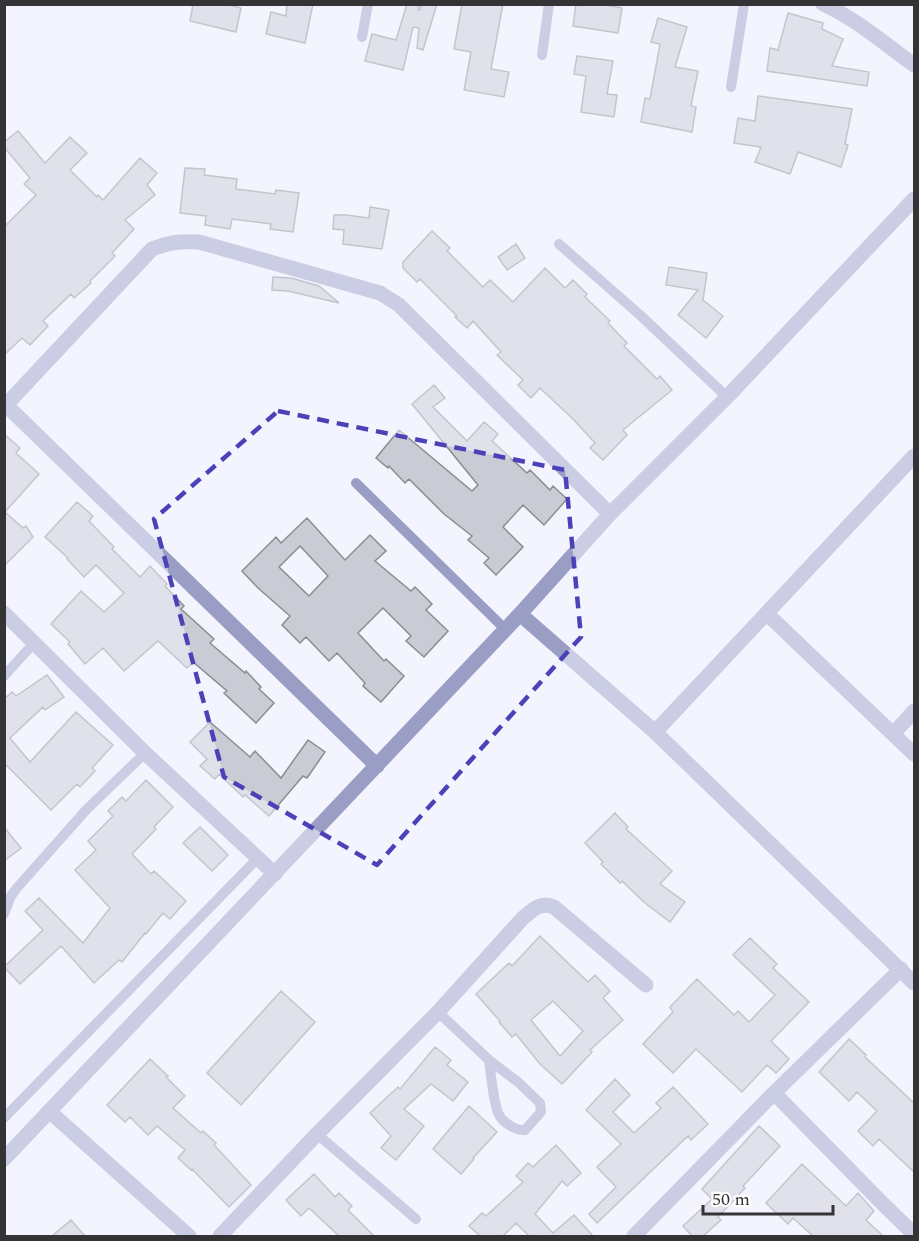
<svg xmlns="http://www.w3.org/2000/svg" width="919" height="1241" font-family="Spectral,serif">
<style>
.building{fill:#cacbd4;stroke:#8b8c94;stroke-width:1.5;fill-rule:evenodd}
.lines{fill:none;stroke-linecap:round;stroke-linejoin:round}
.lane{stroke:#9a9ec4;stroke-width:10}
.street{stroke:#9a9ec4;stroke-width:15}
.marked{fill:none;stroke:#4c42b8;stroke-width:4.5;stroke-dasharray:12 8;stroke-linejoin:round}
</style>
<rect width="100%" height="100%" fill="#f3f4fd"/>
<path class="building" d="M193 4H226L241 8 236 32 190 21Z
M287 4H313L305 43 266 34 271 12 286 16Z
M407 4H419L418 10H420L421 4H437L423 50 417 48 419 28 413 27 403 70 365 61 372 34 396 40Z
M462 4H503L491 69 509 72 504 97 464 90 471 52 454 49Z
M576 4H601L622 8 618 33 573 26Z
M788 13 823 23 822 29 843 39 832 66 869 72 867 86 767 71 770 48 778 50Z
M658 18 687 27 675 67 698 71 691 106 696 107 692 132 641 122 645 98 650 99 660 44 651 42Z
M577 56 613 61 607 94 617 95 614 117 581 112 586 76 574 74Z
M758 96 852 109 845 144 848 145 841 167 798 152 790 174 755 162 761 147 734 143 738 118 755 121Z
M18 131 45 163 70 137 87 153 70 170 97 197 98 195 103 200 140 158 157 173 147 185 155 195 125 220 134 229 112 253 115 256 90 281 91 283 74 298 71 294 43 321 48 326 30 345 22 338 4 355V227L36 195 24 184 30 178 4 147V142Z
M185 168 205 169 204 175 237 179 236 189 275 194 276 190 299 193 293 232 270 229 271 224 232 219 230 229 205 225 206 216 180 213Z
M370 207 389 210 382 249 343 244 344 230 333 229 334 215H346L369 218Z
M432 231 450 248 447 251 483 287 490 280 513 302 545 268 565 288 573 280 587 294 585 297 610 321 608 323 627 343 624 346 657 379 660 376 672 390 623 430 627 435 603 460 590 448 595 443 574 420 540 388 531 398 518 385 523 380 497 355 501 352 473 321 467 328 455 317 457 316 420 279 417 282 403 268V262Z
M516 244 525 258 507 270 498 257Z
M669 267 707 273 703 300 723 316 706 338 678 315 698 290 666 285Z
M273 277 291 278 319 286 339 303 288 291 272 290Z
M434 385 445 398 433 407 467 441 484 422 498 434 492 441 527 473 530 470 550 490 553 486 567 499 544 525 523 505 503 527 523 547 496 575 484 563 489 558 468 540 472 536 444 514 409 479 405 483 389 466 388 468 376 458 399 430 472 491 478 485 412 404Z
M4 434 20 448 16 453 39 474 5 512 23 528 26 526 33 537 4 566Z
M77 502 93 516 89 521 114 547 112 549 140 577 150 566 167 584 165 586 184 606 181 609 214 639 210 643 245 673 246 671 261 687 259 689 274 703 256 723 224 693 227 691 193 662 187 668 158 641 124 671 103 648 85 664 68 644 70 642 51 624 81 591 104 612 124 593 96 565 84 577 67 559 68 558 45 537Z
M307 518 345 560 370 535 386 551 375 561 411 591 415 587 432 604 426 610 448 631 424 657 406 641 411 636 383 608 358 633 384 661 386 659 404 676 381 702 363 686 365 683 337 653 329 661 306 637 300 643 282 625 290 616 258 588 242 571 276 537 281 543ZM300 546 328 576 309 596 279 567Z
M47 675 64 697 45 710 43 707 10 738 30 762 76 712 113 745 92 768 95 771 80 787 77 784 51 810 4 763V699L12 692 16 696Z
M210 722 250 757 255 751 281 778 308 740 325 752 307 778 303 776 269 816 245 795 243 797 219 774 215 779 200 766 207 759 190 742Z
M146 780 173 807 154 827 156 829 132 854 151 874 154 871 186 901 170 919 163 913 146 934 145 933 122 962 119 960 94 983 61 946 20 984 4 967 43 930 25 911 39 898 83 943 110 908 75 870 96 850 88 841 113 816 108 811 122 797 126 801Z
M615 813 628 827 626 829 672 871 660 884 685 902 670 922 645 903 622 881 620 883 601 864 603 862 585 843Z
M4 827 21 848 4 861Z
M200 827 228 855 212 871 183 843Z
M540 936 588 982 595 975 610 991 603 998 623 1020 590 1050 592 1052 562 1084 540 1064 516 1034 512 1037 499 1022 500 1021 476 994 509 963 512 966ZM553 1001 583 1031 560 1056 531 1020Z
M750 938 777 964 773 968 809 1002 771 1041 789 1059 776 1073 767 1065 742 1092 696 1049 673 1073 643 1044 673 1012 670 1007 697 979 734 1015 738 1011 749 1022 775 995 733 955Z
M281 991 315 1022 241 1105 207 1073Z
M849 1039 866 1055 865 1057 915 1104V1173L879 1139 873 1146 858 1131 877 1111 857 1092 849 1101 819 1072Z
M435 1047 451 1060 447 1065 468 1082 453 1101 431 1084 404 1109 424 1126 396 1160 381 1148 391 1136 370 1113 398 1087 400 1089Z
M150 1059 168 1076 166 1077 185 1096 173 1108 201 1133 203 1131 216 1143 214 1145 251 1185 229 1207 192 1169 191 1170 178 1158 185 1150 157 1126 148 1135 130 1117 125 1122 107 1105Z
M615 1079 630 1095 613 1112 634 1133 661 1108 656 1103 673 1087 708 1124 691 1140 688 1136 597 1223 589 1214 616 1187 597 1167 621 1144 586 1110Z
M469 1106 497 1132 473 1158 474 1159 461 1174 433 1149Z
M759 1126 780 1146 743 1186 745 1188 718 1217 721 1220 703 1236H692L683 1226 712 1199 702 1189Z
M556 1145 581 1173 567 1186 562 1181 535 1214 553 1233 574 1215 593 1236H529L516 1223 503 1236H480L469 1226 482 1213 486 1216 523 1182 516 1176 528 1163 533 1167Z
M802 1164 846 1206 858 1193 874 1211 866 1220 883 1236H813L793 1218 788 1224 766 1203Z
M314 1174 335 1197 339 1193 352 1206 348 1210 374 1236H339L309 1208 301 1216 286 1200Z
M71 1220 85 1236H52Z"/>
<g class="lines">
<path class="lane" d="M362 37 368 4
M542 55 549 4
M731 87 744 4
M559 244 640 315 727 397
M356 483 505 629
M4 676 34 643
M4 914 11 896 16 889 87 809 145 753
M438 1012 489 1060 518 1082 540 1103 541 1112 525 1130C515 1131 502 1122 498 1113 493 1099 491 1075 489 1060
M4 1118 258 858
M317 1134 416 1219"/>
<path class="street" d="M823 4C856 19 885 44 914 65
M6 405 377 766
M4 407 152 249C171 242 179 241 199 242L380 293 399 305 610 514
M4 613 145 753 275 874
M520 614 655 732 914 983
M767 614 914 754
M655 732 914 456
M893 734 914 711
M774 1093 883 1204 914 1234
M49 1111 189 1236
M4 1159 520 614 610 514 727 397 914 199
M220 1236 317 1134 438 1012 522 919C532 910 541 901 554 907L646 985
M634 1236 774 1093 901 969"/>
</g>
<path d="M0 0H919V1241H0ZM278 411 565 470 581 637 377 865 224 777 154 519Z" fill="#f3f4fd" fill-opacity=".55" fill-rule="evenodd"/>
<path class="marked" d="M278 411 565 470 581 637 377 865 224 777 154 519Z"/>
<rect width="919" height="1241" fill="none" stroke="#343437" stroke-width="12"/>
<path d="M703 1205v9h130v-9" fill="none" stroke="#343437" stroke-width="3"/>
<text x="712" y="1205" font-size="18" fill="#343437" stroke="#ffffff" stroke-width="4.5" paint-order="stroke">50 m</text>
</svg>
